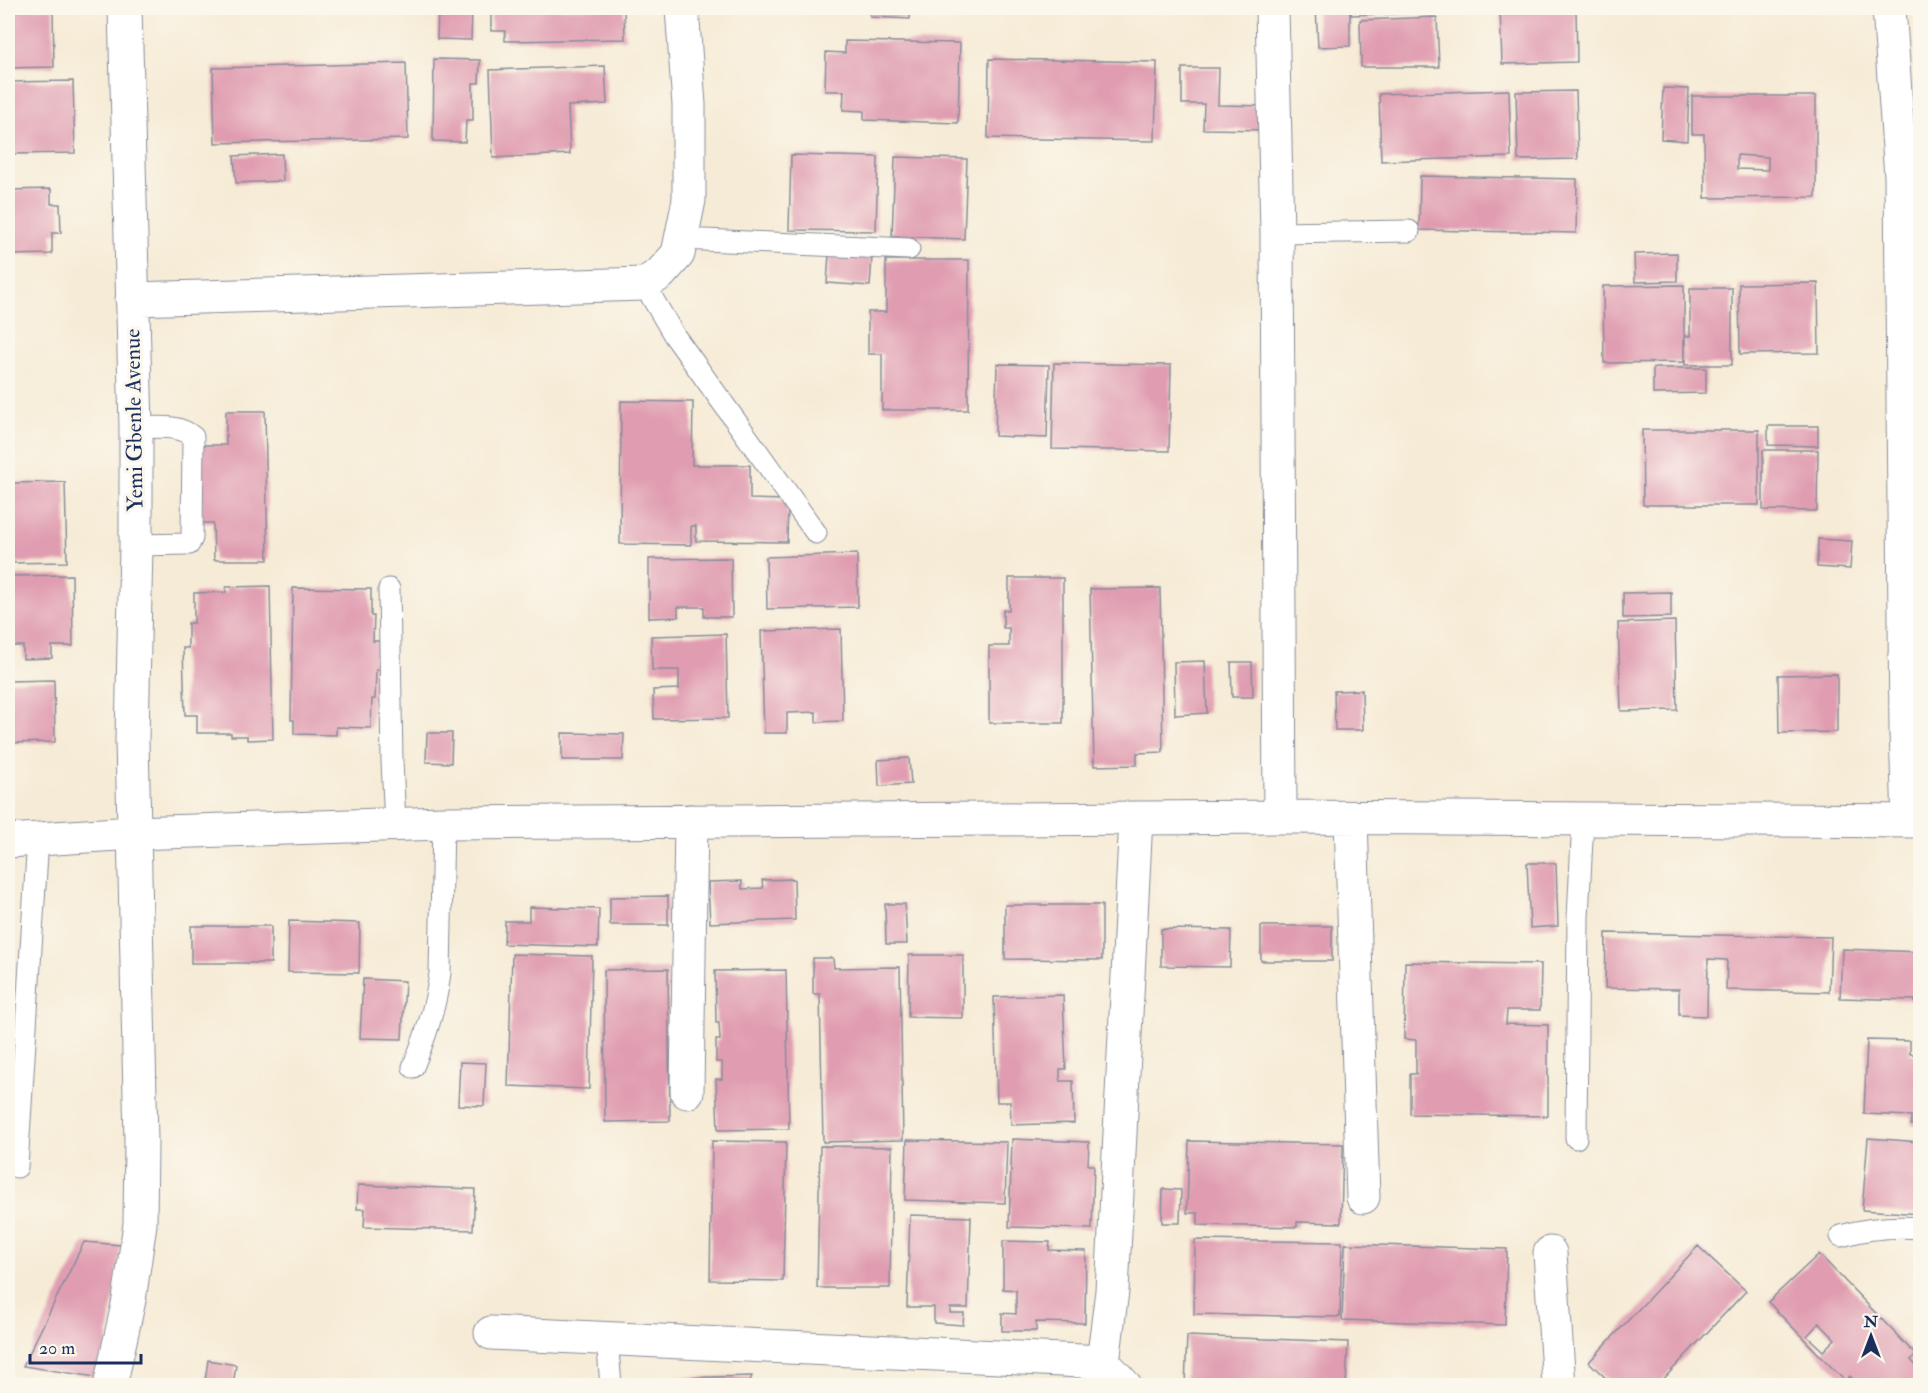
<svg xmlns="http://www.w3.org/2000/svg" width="1928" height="1393" font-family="'IM FELL Double Pica',serif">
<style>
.building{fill:#e09db1;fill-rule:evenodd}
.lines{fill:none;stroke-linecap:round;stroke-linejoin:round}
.lane-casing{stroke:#888d9a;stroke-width:23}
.street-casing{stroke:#888d9a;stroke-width:35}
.lane{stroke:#fff;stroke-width:21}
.street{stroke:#fff;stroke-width:33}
.labels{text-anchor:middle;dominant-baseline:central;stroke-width:6;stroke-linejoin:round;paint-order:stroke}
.street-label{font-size:22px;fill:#1b2f5e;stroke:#fbf7ec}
</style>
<rect width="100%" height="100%" fill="#fbf7ec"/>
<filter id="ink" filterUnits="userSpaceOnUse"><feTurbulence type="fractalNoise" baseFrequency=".0167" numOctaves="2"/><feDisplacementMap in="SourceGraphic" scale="12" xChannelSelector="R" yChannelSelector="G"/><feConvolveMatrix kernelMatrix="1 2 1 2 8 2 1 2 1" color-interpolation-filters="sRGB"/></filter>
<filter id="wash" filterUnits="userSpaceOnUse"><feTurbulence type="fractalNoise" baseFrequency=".008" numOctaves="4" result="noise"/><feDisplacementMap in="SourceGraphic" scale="24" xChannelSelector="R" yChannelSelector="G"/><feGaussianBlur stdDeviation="1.35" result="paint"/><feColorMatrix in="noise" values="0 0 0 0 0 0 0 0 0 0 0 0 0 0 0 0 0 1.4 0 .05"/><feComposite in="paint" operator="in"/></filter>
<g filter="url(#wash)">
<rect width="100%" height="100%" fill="#f6ebd6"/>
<g id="blocks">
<path class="building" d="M8 8H53L54 67 8 68Z
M438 8H472L471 40 437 39Z
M491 8H624L625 39 505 41V31H491Z
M870 8H910V19L870 17Z
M912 8H929V10L912 9Z
M1316 8H1350V46L1318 47Z
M1351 8H1448V12L1351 15Z
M1500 8H1576L1577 62 1502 64Z
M1437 17 1439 67H1361L1360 20Z
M845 41 960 43 958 123 864 120V111L843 110 844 91H825L826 52 845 53Z
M434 59 480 60 479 83H473V120H466L465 142 433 141Z
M989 59 1157 62 1155 141 988 138Z
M406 63 408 139 215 143 213 68Z
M605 66 607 104 568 106 570 154 493 158 490 70Z
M1182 68H1219L1218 105 1270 106 1269 130 1203 129 1204 104H1182Z
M73 81 75 153 8 154V82Z
M1663 88 1689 89 1687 141 1661 139Z
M1509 90 1511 157 1381 161 1379 94Z
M1576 91 1578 159 1518 160 1516 92Z
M1692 96H1816V197L1705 198 1704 134H1692ZM1737 155 1768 157V170L1737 169Z
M282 154 283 181 236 183 234 156Z
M791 155 878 157 876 231 789 230Z
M895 157 967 159 964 239 892 236Z
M1420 176 1577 179 1576 233 1419 230Z
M51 189V204H60L61 233H52V254L8 255V190Z
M1677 253V281L1635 282 1634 254Z
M829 254 872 257 870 286 827 283Z
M886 260H969L968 410H882V354H868V312H886Z
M1818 283 1819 353 1740 354 1739 284Z
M1684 285V362L1604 363 1603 286Z
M1690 288H1732V365H1685V336H1690Z
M1054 363 1171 365 1169 451 1052 449Z
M997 364 1049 365 1047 438 995 436Z
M1653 368H1706V393L1653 394Z
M621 401 693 402 692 465H750V499L788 500 787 542 696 541V526H691V545L620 544Z
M226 411H265L268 560H214L213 523H202L201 445H226Z
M1768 426H1818V446L1768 445Z
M1642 430H1759V505H1643Z
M1763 450H1818L1817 511 1763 510Z
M65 482 67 562 8 563V483Z
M1818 539 1852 541 1850 569 1817 567Z
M857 554 858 607 767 609 766 557Z
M731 558 732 617H704V607H678V617L649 618V559Z
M72 575 73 646H52V658L23 659V646H8V576Z
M1009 578H1063V723H989V646H1009V628H1003V610H1009Z
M270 586 273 739 247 740V736H231V733H197V715H185L183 648H188V623H194V593L226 592V587Z
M293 588 371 589V616H374L373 641H384V670H376L375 699H372L371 728 336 727V735L294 734V720H291Z
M1160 588 1163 752 1137 753V765L1094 766 1090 589Z
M1671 592V617L1623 618V593Z
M1675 621 1677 710 1621 711 1618 623Z
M841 629 843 721 816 722V712L787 713V733H764L761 631Z
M726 634 728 718 654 719 653 690 679 689V670H652L651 636Z
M1205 661 1207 713 1175 715 1174 662Z
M1231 662H1252L1253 697H1232Z
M1837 674V732L1779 733 1778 675Z
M54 680 55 742 8 743V681Z
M1362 690 1363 730H1335L1334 691Z
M427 733H452L451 763 426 762Z
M562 733 624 734 623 760H562Z
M909 758 911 784 879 786 878 760Z
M1527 863H1556L1558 926 1530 928Z
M794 879 795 920 710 923 708 882 742 881V889L763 888 762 880Z
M668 896V925H610V897Z
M885 904H905L907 944H886Z
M1005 905H1102V960L1005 959Z
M529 907 599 909 598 947 504 944 505 921H529Z
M289 921 360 923 359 973 288 972Z
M191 926H271V963H191Z
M1261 926H1332V961H1261Z
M1161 929 1231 930 1230 967 1161 966Z
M1606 933 1831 937 1829 992 1726 990 1727 960 1708 959 1707 1016 1679 1015V989L1605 988Z
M8 939H11L9 979H8Z
M1842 949 1920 952V1004H1915V1000L1840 998Z
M512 954 592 956 589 1089 508 1086Z
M909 955H963V1018L908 1017Z
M813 958H833L834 968 900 967 903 1140 823 1142 820 994H813Z
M1405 962 1541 964 1540 1010H1507L1506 1024 1548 1025V1116L1410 1114V1074H1416V1040L1404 1039Z
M668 969 670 1121 605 1122 604 970Z
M786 970 789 1129 718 1130 716 1079H722V1062H716V1040H720L719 1023H716L715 971Z
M363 979 405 981 402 1039 360 1038Z
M1063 995 1066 1069H1060V1081H1073L1074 1123 1011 1125 1010 1102H997L994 997Z
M1867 1040 1910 1041V1054H1920V1126L1911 1125V1116L1864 1114Z
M460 1062 486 1063 484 1106 458 1105Z
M1868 1138 1920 1142V1214L1862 1210Z
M1012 1139 1089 1142 1088 1165H1094L1092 1229 1009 1227Z
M907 1140 1007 1142 1005 1203 905 1200Z
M712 1141 786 1142 783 1281 710 1280Z
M1189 1141 1343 1144 1341 1223 1297 1222V1227L1198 1225V1213H1187Z
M820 1146 892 1147 890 1288H817Z
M358 1185 475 1189 473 1230 364 1227 365 1209H357Z
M1163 1189 1181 1190 1180 1223H1162Z
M910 1215 971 1217 968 1308H950V1313H964L963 1325 934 1323V1307H907Z
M1195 1240 1342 1242 1340 1317 1194 1314Z
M1003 1241 1050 1242 1049 1250 1086 1251 1085 1323 1036 1322V1331H1002V1313L1016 1314V1290L1003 1289Z
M84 1242 121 1245 102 1378 23 1366Z
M1345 1244 1507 1249 1505 1325 1342 1320Z
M1698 1246 1746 1291 1657 1386H1614L1589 1362Z
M1819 1254 1916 1355 1911 1360 1920 1370V1386H1859L1850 1376 1845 1381 1768 1302ZM1819 1323 1835 1339 1823 1351 1807 1336Z
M1187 1336 1348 1342 1346 1386H1185Z
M208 1360 236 1365 233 1385 205 1381Z
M752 1376 748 1386H673L674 1378Z"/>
</g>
</g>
<g filter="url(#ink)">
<use href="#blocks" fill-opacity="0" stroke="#888d9a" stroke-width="1.5"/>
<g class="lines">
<g class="lane-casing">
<path id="lane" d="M1277 233 1409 231
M681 239 909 249
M644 284 674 335 816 533
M136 428C156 428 177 423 193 437L192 538 189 544 136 545
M389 589 392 761 395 824
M413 1067C426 1036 436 1007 440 973L443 823
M1576 1138 1578 917 1583 820
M17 1167 38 839
M1841 1236C1868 1228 1892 1226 1920 1228
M607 1338 611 1386"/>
</g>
<g class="street-casing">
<path id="street" d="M1272 8 1277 233 1280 817
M1889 8 1901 176 1906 732 1909 821
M132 299 644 284 660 274 678 254 689 200V105L682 8
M1351 818 1363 1197
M8 841 133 833 443 823 1280 817 1920 821
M687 1092 691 821
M1550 1253 1559 1386
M491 1333 1103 1362
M110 1386 129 1300 140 1224 141 1141 132 740 136 545V428L125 8
M1125 1386 1103 1362 1112 1291 1136 818"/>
</g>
<use href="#lane" class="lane"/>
<use href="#street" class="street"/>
</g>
</g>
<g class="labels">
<g class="street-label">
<text transform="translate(134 420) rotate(-91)">Yemi Gbenle Avenue</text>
</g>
</g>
<rect width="1928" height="1393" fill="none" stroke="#fbf7ec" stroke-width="30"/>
<g transform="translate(1871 1336)" stroke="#fbf7ec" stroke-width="4.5" paint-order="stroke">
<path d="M0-4.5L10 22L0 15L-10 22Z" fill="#1b2f5e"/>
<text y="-9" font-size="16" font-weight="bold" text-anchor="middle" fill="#1b2f5e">N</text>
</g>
<path d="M30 1354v9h111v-9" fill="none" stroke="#1b2f5e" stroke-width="3"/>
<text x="39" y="1354" font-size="18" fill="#1b2f5e" stroke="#fbf7ec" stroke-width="4.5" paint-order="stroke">20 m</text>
</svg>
